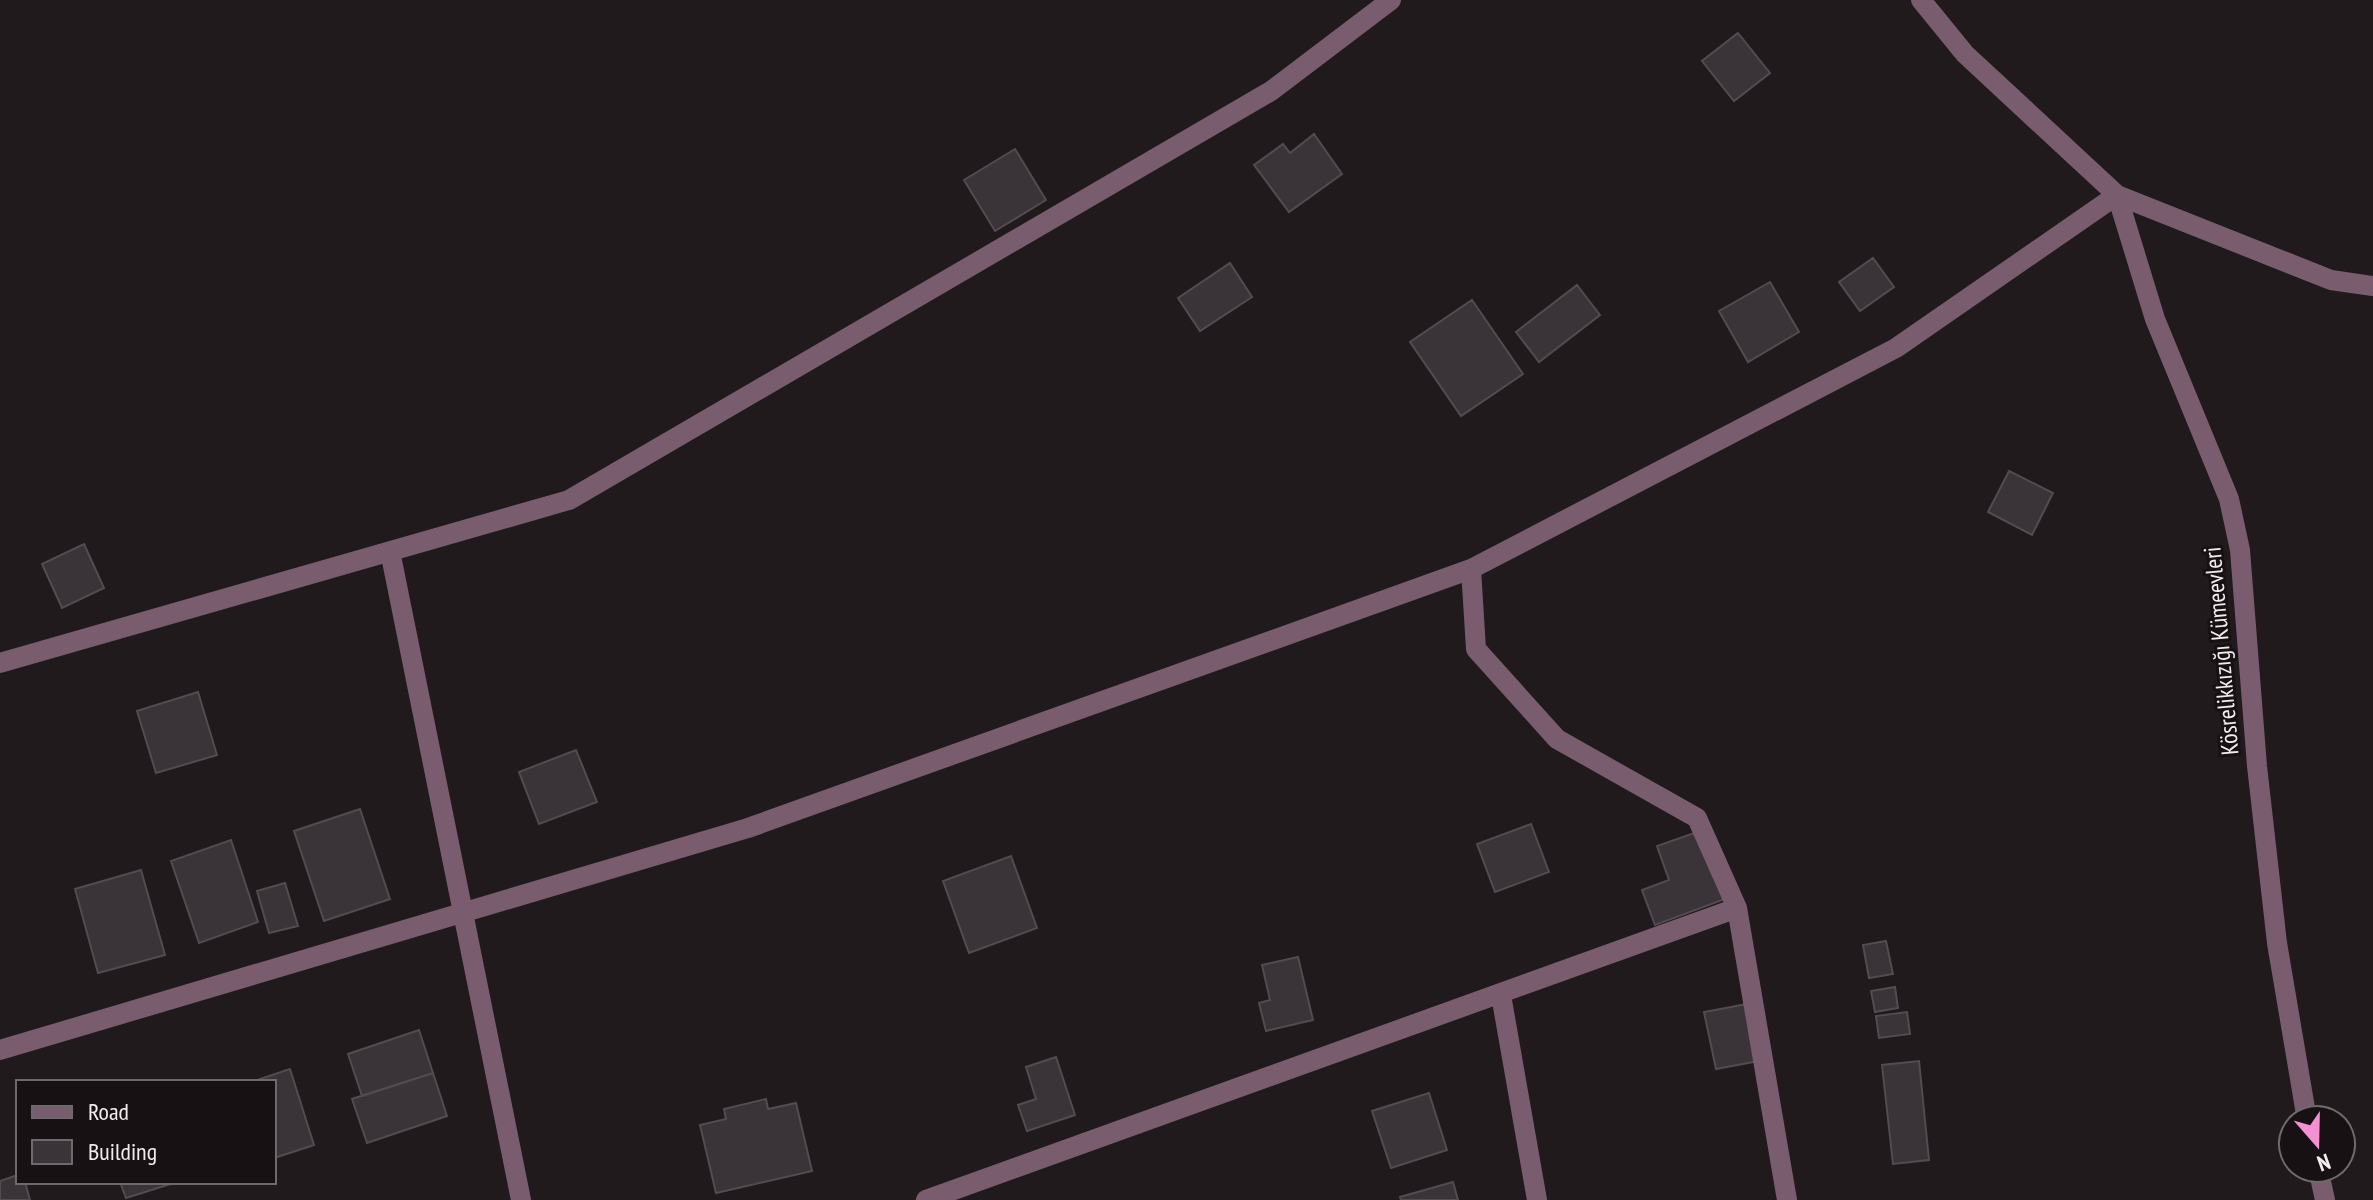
<svg xmlns="http://www.w3.org/2000/svg" width="2373" height="1200" font-family="'PT Sans Narrow',sans-serif">
<style>
.building{fill:#3a3337;stroke:#534b50;stroke-width:2}
.lines{fill:none;stroke-linecap:round;stroke-linejoin:round}
.minor{stroke:#795d6e;stroke-width:20}
.labels{text-anchor:middle;dominant-baseline:central;stroke-width:6;stroke-linejoin:round;paint-order:stroke}
.street-label{font-size:24px;fill:#f1ecef;stroke:#171114}
</style>
<rect width="100%" height="100%" fill="#201a1d"/>
<path class="building" d="M1738 33 1770 73 1734 101 1702 61Z
M1314 134 1342 174 1289 212 1254 165 1283 144 1290 153Z
M1015 149 1046 200 995 231 964 180Z
M1873 258 1894 287 1860 311 1839 282Z
M1230 263 1252 297 1200 331 1178 298Z
M1770 282 1799 332 1748 362 1719 311Z
M1577 285 1600 315 1539 362 1516 332Z
M1472 300 1523 374 1461 416 1410 342Z
M2009 471 2053 493 2032 535 1988 512Z
M84 544 104 588 62 608 42 564Z
M198 692 217 755 156 773 137 711Z
M576 750 597 802 539 824 519 772Z
M360 809 390 899 324 921 294 831Z
M1531 824 1549 872 1495 892 1477 844Z
M1700 831 1725 899 1655 925 1642 890 1669 880 1657 846Z
M231 840 258 922 199 943 171 861Z
M1011 856 1037 928 969 953 943 881Z
M141 870 165 955 98 973 75 889Z
M285 883 298 926 269 933 257 891Z
M1886 941 1893 974 1869 978 1863 945Z
M1298 957 1313 1020 1266 1031 1259 1003 1270 1000 1262 965Z
M1895 987 1898 1008 1875 1012 1871 991Z
M1747 1004 1759 1061 1716 1069 1704 1012Z
M1907 1012 1910 1034 1879 1038 1876 1016Z
M419 1030 433 1073 362 1096 348 1054Z
M1056 1057 1075 1115 1027 1131 1018 1105 1036 1099 1026 1067Z
M1919 1061 1929 1160 1893 1164 1882 1065Z
M290 1069 314 1145 274 1158V1082H251Z
M433 1073 447 1116 367 1143 352 1099Z
M1429 1093 1447 1150 1391 1168 1372 1111Z
M766 1099 768 1109 796 1103 812 1171 716 1193 700 1125 726 1119 724 1109Z
M18 1175V1182H25L30 1200H0V1181Z
M120 1182H177L126 1198Z
M1453 1182 1458 1200H1401L1400 1197Z"/>
<g class="lines">
<path class="minor" d="M1921 0 1965 54 2117 195 2331 280 2373 286
M390 551 521 1200
M1471 569 1476 649 1557 739 1697 818 1737 908 1787 1200
M0 663 569 500 1271 91 1391 0
M1501 995 1537 1200
M0 1050 748 828 1471 569 1896 348 2117 195 2155 319 2229 499 2240 550 2257 766 2277 943 2307 1120
M2318 1168 2325 1200
M926 1200 1737 908"/>
</g>
<g class="labels">
<g class="street-label">
<text transform="translate(2221 651) rotate(-95)">Kösrelikkızığı Kümeevleri</text>
</g>
</g>
<rect x="16" y="1080" width="260" height="104" fill="#171114" stroke="#6e696c" stroke-width="2"/>
<rect x="32" y="1106" width="40" height="12" fill="#795d6e" stroke="#6e696c" stroke-width="2"/>
<text x="88" y="1120" font-size="24" fill="#f1ecef">Road</text>
<rect x="32" y="1140" width="40" height="24" fill="#3a3337" stroke="#6e696c" stroke-width="2"/>
<text x="88" y="1160" font-size="24" fill="#f1ecef">Building</text>
<g transform="translate(2317 1144) rotate(160)"><circle r="38" fill="#171114" stroke="#6e696c" stroke-width="2"/>
<path d="M0-6L14 30L0 20L-14 30Z" fill="#f591d2"/>
<text y="-12" font-size="22" font-weight="bold" text-anchor="middle" fill="#f1ecef">N</text>
</g>
</svg>
